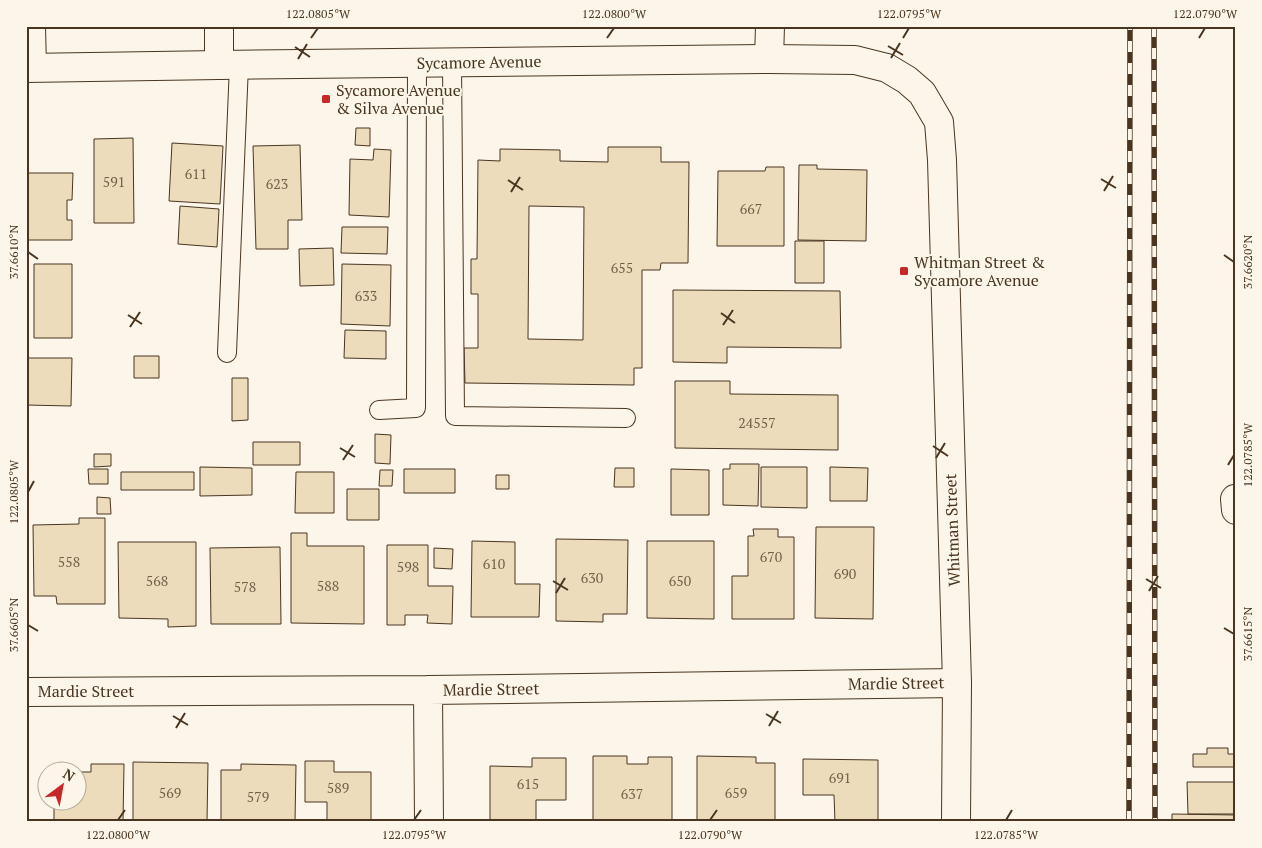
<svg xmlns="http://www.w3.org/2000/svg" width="1262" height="848" font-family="'PT Serif',serif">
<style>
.building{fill:#ecdcbc;stroke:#4a3520;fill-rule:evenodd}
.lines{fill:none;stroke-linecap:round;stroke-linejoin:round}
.service-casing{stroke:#4a3520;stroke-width:20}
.minor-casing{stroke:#4a3520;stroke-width:30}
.tertiary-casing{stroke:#4a3520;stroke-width:30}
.service{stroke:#fbf6e9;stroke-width:18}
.minor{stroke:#fbf6e9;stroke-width:28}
.tertiary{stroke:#fbf6e9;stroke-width:28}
.rail-casing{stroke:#4a3520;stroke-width:5.5}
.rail{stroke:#fbf6e9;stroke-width:4;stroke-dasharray:11;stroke-linecap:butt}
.ticks{fill:none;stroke:#4a3520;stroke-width:2}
.poi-dot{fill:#c62828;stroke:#fbf6e9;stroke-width:2}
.labels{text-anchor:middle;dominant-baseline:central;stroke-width:4;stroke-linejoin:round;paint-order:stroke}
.number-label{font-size:14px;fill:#725f47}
.street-label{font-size:16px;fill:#4a3520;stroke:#fbf6e9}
.poi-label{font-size:16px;fill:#4a3520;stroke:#fbf6e9;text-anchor:start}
.neatline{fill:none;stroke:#4a3520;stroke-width:2}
.ticks-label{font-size:12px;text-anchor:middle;fill:#4a3520}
</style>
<rect width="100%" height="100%" fill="#fbf6e9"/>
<path class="building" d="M356 128H370V146L355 145Z
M133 138 134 223H94V139Z
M172 143 223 146 220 204 169 201Z
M300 145 302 220H288V249H256L253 146Z
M608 147H661V162H689L688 263H661L660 270H642V368H634V385L465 383 464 348H478V294H471V259H477L478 160 500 161V149L560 150V161L608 162ZM529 206 584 207 583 340 528 339Z
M374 149 391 150 389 217 349 215 350 159 373 160Z
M799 165H817V169L867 170 866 241 798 240Z
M766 167H784V246H717L718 171H765Z
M27 173H73L72 200H67V220H72V240H26Z
M180 206 219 209 217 247 178 244Z
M342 227H388L387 254 341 253Z
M795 241H824V283H795Z
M333 248 334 285 300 286 299 249Z
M34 264H72V338H34Z
M342 264 391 265 390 326 341 324Z
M673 290 840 291 841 348 727 347V363L673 362Z
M345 330 386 331V359L344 358Z
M134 356H159V378H134Z
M26 358H72L71 406 26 405Z
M232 378H248V420L232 421Z
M675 381H730V394L838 395V450L675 448Z
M375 434 391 435 390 464 375 463Z
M253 442H300V465H253Z
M94 454H111V466L94 467Z
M730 464H759L758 506 723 505V469H730Z
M200 467 252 468V495L200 496Z
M761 467H807V508L761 507Z
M830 467 868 468 867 501H830Z
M615 468H634V487H614Z
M88 469H108V484H89Z
M404 469H455V493H404Z
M671 469 709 470V515H671Z
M380 470H393L392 486H379Z
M121 472H194V490H121Z
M296 472H334V513H295Z
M496 475H509V489H496Z
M347 489H379V520H347Z
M97 497 110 498 111 514H97Z
M79 518H105V604H57L56 596H34L33 525 79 524Z
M816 527H874L873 619 815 618Z
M753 529H778V537H794V619H732V576H748V536H754Z
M291 533H307V546H364V624L291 623Z
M556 539 628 540 627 614H603V622L556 621Z
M472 541 515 542V584H540L539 617H471Z
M647 541H714V619L647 618Z
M118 542H196V626L168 627V619L119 618Z
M387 545H428V586H453L452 624 427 623 428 615H405V625H387Z
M280 547 281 624H211L210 548Z
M434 548 453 549 452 569 434 568Z
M1207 748H1228V754H1236V767H1193V754H1207Z
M593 756H627V764H648V757H672V822H593Z
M697 756 756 757V763H775V822H697Z
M532 758H566V800H536V822H490V766L532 767Z
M803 759 878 760V822H835L834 795H803Z
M305 761H334V772H371V822H327V802H305Z
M133 762 208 763 207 822H133Z
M91 764H124L123 822H54V800H78V772H91Z
M241 764 296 765 295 822H221V770H241Z
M1187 782H1236V814H1188Z
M1172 814 1236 815V822H1172Z"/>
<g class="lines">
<g class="service-casing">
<path id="service" d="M36 26 37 68
M452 63 455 416 626 418
M227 353 239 65
M379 410 416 408 417 63"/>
</g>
<g class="minor-casing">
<path id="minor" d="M769 59 770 26
M26 68 219 65
M1235 499 1236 510
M428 690 429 822
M26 692 428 690 957 683"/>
</g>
<g class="tertiary-casing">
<path id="tertiary" d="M219 26V65L769 59 855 60 887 68 907 80 922 93 939 122 942 160 957 683 956 822"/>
</g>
<use href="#service" class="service"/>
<use href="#minor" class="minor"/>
<use href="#tertiary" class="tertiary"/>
<g class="rail-casing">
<path id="rail" d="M1154 26 1155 822
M1129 822 1130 26"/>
</g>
<use href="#rail" class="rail"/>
</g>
<path class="ticks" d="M311 38 318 28M607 38 614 28M903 38 909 28M1199 38 1205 28M888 46 903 55M295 47 310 57M891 58 900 43M298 59 307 44M1101 179 1116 188M508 180 523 190M1104 191 1113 176M511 192 520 177M28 252 38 259M1224 255 1234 262M721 313 735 323M128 315 142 324M723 325 733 310M130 327 140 312M933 446 948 456M340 448 355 457M936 458 945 443M343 460 353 445M1228 465 1234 455M28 492 34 481M1146 579 1161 588M553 581 568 590M1149 591 1158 576M556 593 565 578M28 625 38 631M1224 628 1234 634M766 714 781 723M173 716 188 725M769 726 778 711M176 728 185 713M118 820 125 810M414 820 421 810M710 820 717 810M1006 820 1012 810"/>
<g class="poi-dot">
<rect x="321" y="94" width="10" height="10" rx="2.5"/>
<rect x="899" y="266" width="10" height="10" rx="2.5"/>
</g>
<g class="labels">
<g class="number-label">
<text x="196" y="173">611</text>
<text x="114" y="181">591</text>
<text x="277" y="183">623</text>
<text x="751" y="208">667</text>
<text x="622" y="267">655</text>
<text x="366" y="295">633</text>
<text x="757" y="422">24557</text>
<text x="771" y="556">670</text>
<text x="69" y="561">558</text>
<text x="494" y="563">610</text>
<text x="408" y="566">598</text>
<text x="845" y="573">690</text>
<text x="592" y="577">630</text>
<text x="157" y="580">568</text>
<text x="680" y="580">650</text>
<text x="328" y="585">588</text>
<text x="245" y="586">578</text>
<text x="840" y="777">691</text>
<text x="528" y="783">615</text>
<text x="338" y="787">589</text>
<text x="170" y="792">569</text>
<text x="736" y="792">659</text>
<text x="632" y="793">637</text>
<text x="258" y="796">579</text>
</g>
<g class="street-label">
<text transform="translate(479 62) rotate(-1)">Sycamore Avenue</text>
<text transform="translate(952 530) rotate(-92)">Whitman Street</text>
<text transform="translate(896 683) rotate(-1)">Mardie Street</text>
<text transform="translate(491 689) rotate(-1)">Mardie Street</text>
<text x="86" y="691">Mardie Street</text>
</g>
<g class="poi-label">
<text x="336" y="90">Sycamore Avenue<tspan x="336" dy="18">&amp; Silva Avenue</tspan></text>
<text x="914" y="262">Whitman Street &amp;<tspan x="914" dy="18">Sycamore Avenue</tspan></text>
</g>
</g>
<rect width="1262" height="848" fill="none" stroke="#fbf6e9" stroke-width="55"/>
<g transform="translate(62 786) rotate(32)"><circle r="24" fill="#fbf6e9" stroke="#b4a999"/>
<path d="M0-4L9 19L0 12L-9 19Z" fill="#c62828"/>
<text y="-8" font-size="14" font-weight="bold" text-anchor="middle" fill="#4a3520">N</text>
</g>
<rect x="28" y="28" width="1206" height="792" class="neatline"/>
<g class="ticks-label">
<text x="318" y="18">122.0805°W</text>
<text x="614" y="18">122.0800°W</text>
<text x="909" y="18">122.0795°W</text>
<text x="1205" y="18">122.0790°W</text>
<text transform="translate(14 252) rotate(-90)" y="4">37.6610°N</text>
<text transform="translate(1248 262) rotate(-90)" y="4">37.6620°N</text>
<text transform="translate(1248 455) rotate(-90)" y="4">122.0785°W</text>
<text transform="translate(14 492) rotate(-90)" y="4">122.0805°W</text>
<text transform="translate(14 625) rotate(-90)" y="4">37.6605°N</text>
<text transform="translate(1248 634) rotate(-90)" y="4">37.6615°N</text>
<text x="118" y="839">122.0800°W</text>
<text x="414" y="839">122.0795°W</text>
<text x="710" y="839">122.0790°W</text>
<text x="1006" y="839">122.0785°W</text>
</g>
</svg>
